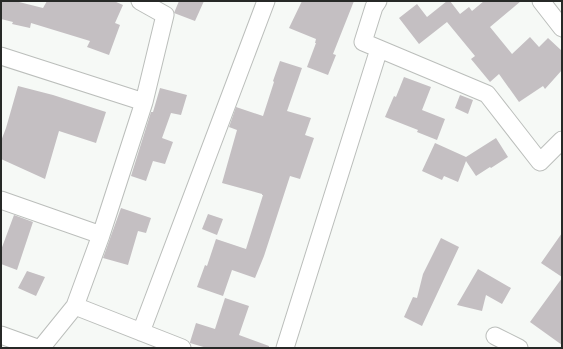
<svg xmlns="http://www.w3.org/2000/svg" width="563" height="349" font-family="Rubik,sans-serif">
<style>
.building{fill:#c4bfc2}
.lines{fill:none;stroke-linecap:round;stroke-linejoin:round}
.minor-casing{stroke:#bbbebb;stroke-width:19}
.minor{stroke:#fff;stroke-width:17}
</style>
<rect width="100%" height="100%" fill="#f6f9f6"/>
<path class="building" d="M1 1H15L43 8 47 1H114L123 5 115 23 120 25 109 55 87 47 90 41 31 23 30 28 12 24 13 22 1 19Z
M179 1H204L195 21 174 13Z
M302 1H354L333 54 336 55 328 75 307 67 316 43H315L316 39 289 28Z
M447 1H450L460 14 469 7 472 11 484 1H521L490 27 512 54 530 37 539 47 548 38 562 51V70L545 89 543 86 519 102 499 74 490 82 471 59 475 56 447 22 419 44 399 18 417 4 427 17Z
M280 61 302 68 287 111 311 118 305 135 314 138 300 179 290 176 264 256 255 278 232 270 223 296 197 287 205 265 207 266 216 239 246 249 263 195H262V194L222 183 237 130 229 127 236 107 263 116 274 82 273 81Z
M404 77 431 87 422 110 445 119 437 140 417 132 418 130 385 117 394 96 396 97Z
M18 86 53 95 106 112 96 143 59 131 45 179 1 159V141L6 128Z
M160 88 187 95 181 115 171 113 162 138 173 142 165 164 153 161 146 181 131 176 151 112H153Z
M460 95 473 100 468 114 455 108Z
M496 138 508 157 491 168 490 167 476 176 466 161 458 182 444 176 442 180 422 171 435 143 466 157Z
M121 208 151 218 146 233 138 231 128 265 103 258Z
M208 214 223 219 217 235 202 229Z
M14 215 33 222 17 270 1 264V250Z
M562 233V277L541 263Z
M441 238 459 247 422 326 404 317 413 297 417 298 423 274Z
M478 269 511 288 502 304 486 295 482 311 457 305Z
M27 271 45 277 36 296 18 288Z
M562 278V345L530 322Z
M225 298 249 306 239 335 269 346V348H207L190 343V342L196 323 215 329Z"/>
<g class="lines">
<g class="minor-casing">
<path id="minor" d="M378 1 374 7 363 42 487 94 540 162 562 140
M541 1 562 28
M1 56 144 102
M1 200 101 235
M75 306 182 348
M141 332 266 1
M1 335 37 348
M495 336 519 348
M41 348 75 306 101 235 144 102 165 15 140 1
M285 348 379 49"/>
</g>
<use href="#minor" class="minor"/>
</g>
<rect width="563" height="349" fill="none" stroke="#272927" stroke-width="4"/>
</svg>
